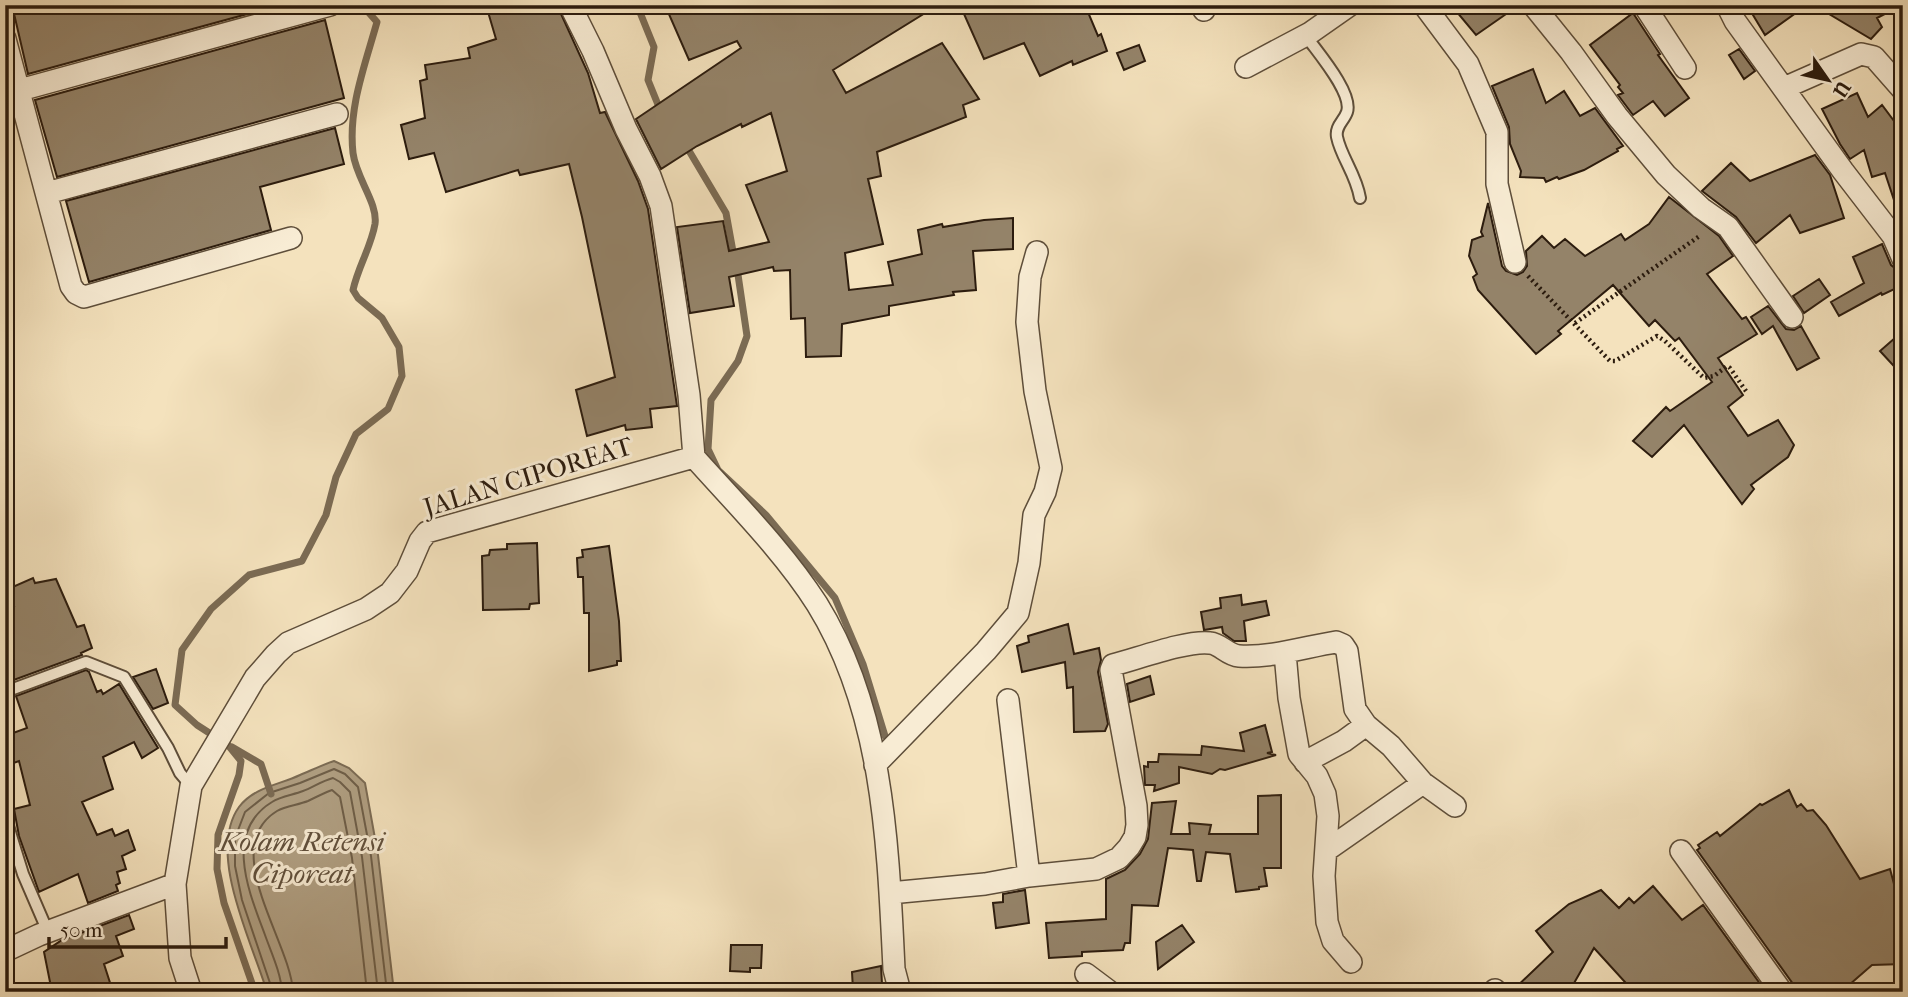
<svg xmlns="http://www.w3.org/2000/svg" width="1908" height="997" font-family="'IM FELL French Canon',serif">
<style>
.water{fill:#b09f82;stroke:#7b6b54;stroke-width:2}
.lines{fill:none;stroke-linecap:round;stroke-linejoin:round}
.shore{stroke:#6e5e48;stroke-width:2}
.stream{stroke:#7b6b54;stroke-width:7}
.building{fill:#948369;stroke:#2c1c0e;stroke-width:2}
.service-casing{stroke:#5e4e3a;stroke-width:14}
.minor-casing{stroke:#5e4e3a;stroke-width:24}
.path{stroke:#2c1c0e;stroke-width:4.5;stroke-dasharray:2 3.5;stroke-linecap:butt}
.service{stroke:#f8ecd4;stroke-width:10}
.minor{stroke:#f8ecd4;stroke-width:21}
.labels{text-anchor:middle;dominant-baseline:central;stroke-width:6;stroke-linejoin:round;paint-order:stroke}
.street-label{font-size:26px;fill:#2c1c0e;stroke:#f8ecd4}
.water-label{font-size:28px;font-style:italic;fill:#61503c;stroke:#f8ecd4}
</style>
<rect width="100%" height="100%" fill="#f4e2bd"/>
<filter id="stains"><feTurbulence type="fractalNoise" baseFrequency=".00286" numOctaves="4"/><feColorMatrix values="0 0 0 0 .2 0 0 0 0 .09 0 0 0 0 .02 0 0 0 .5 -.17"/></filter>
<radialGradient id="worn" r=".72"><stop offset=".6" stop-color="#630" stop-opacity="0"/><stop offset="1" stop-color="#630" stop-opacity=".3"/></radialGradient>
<path class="water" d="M334 761 349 768 365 783 378 855 394 992H267C253 944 206 853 239 807 254 787 279 785 300 775 312 770 322 765 334 761Z"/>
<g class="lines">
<path class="shore" d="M273 992 242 900 235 866V838L245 812 269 793 300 783 334 769 345 774 358 787 371 856 387 992
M282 992C281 973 271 952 265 935 249 892 223 832 272 802 281 796 293 795 303 791 313 787 322 781 333 778L340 782 350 792 362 857 378 992
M293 992C291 942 217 848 277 811 286 806 298 805 308 801 316 797 324 793 332 790L340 797 352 858 367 992"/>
<path class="stream" d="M637 5 654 47 648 80 661 112
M685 144 726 213 734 257
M737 268 747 336 738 361 711 400 708 449 718 470 766 515 835 598 863 664 885 736
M232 747 261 764 271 794
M255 992 224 903 217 869 218 835 239 775 241 761 228 745 197 725 175 705 182 650 211 609 249 575 302 561 326 515 336 477 356 434 388 409 402 376 399 347 382 318 358 298 353 290C358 267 371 247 375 224 378 203 356 178 353 153 348 108 365 65 377 22L362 5"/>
</g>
<path class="building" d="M12 5H249L251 13 28 74Z
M486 5H557L588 73 600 113 605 112 638 181 648 209 677 406 650 409 652 427 626 430 625 425 587 436 576 390 615 377 582 217 569 164 520 175 518 170 446 192 434 153 409 159 401 125 425 118 420 81 427 79 425 65 470 58 468 48 496 39Z
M667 5H938L833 70 846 93 942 43 979 99 963 105 966 117 877 152 881 176 868 179 883 244 845 253 849 290 893 285 888 262 922 254 918 230 942 224 943 227 984 220 1013 218V249L973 251 976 290 953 292 954 295 889 306V315L842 324 841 356 806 357 805 318 791 319 790 270 774 271 773 267 729 277 734 306 690 313 677 227 723 221 729 251 769 242 746 185 787 171 771 113 742 127 741 124 697 146 661 169 636 119 741 48 737 41 689 60 668 12 670 11Z
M960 5H1085L1098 36 1101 34 1107 51 1073 65 1072 61 1040 76 1024 43 984 59Z
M1451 5H1519L1476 35Z
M1747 5H1807L1765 35Z
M1814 5H1902L1877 18 1882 27 1871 39Z
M1633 13 1660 54 1658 55 1689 98 1665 116 1653 101 1633 115 1618 95 1623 93 1618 87 1620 85 1590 45Z
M325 20 344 98 57 177 35 100Z
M1139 45 1145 61 1124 70 1117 53Z
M1739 49 1755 71 1744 79 1729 55Z
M1533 69 1546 103 1564 91 1580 116 1595 108 1623 146 1617 149 1618 151 1584 170 1559 179 1557 177 1546 182 1544 178 1520 177 1521 171 1510 144 1509 127 1492 86Z
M1857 93 1868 117 1882 105 1903 133V214L1899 215 1885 173 1872 177 1864 150 1850 159 1840 144 1822 109Z
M335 128 344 164 260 187 271 230 89 282 66 201Z
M1815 155 1830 175 1844 218 1800 233 1790 215 1756 243 1736 217 1702 191 1731 163 1750 181Z
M1669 197 1719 236 1733 256 1707 274 1742 319 1746 317 1757 334 1718 358 1743 395 1728 407 1748 436 1778 420 1794 445 1788 457 1751 485 1754 489 1742 504 1684 425 1652 457 1633 441 1666 407 1670 411 1712 382 1679 338 1675 341 1655 320 1649 326 1613 285 1558 331 1561 334 1536 354 1478 290 1473 277 1477 274 1469 256 1472 240 1483 236 1481 232 1488 203 1502 266 1506 271 1517 275 1523 272 1527 266 1526 251 1542 236 1554 248 1565 239 1585 256 1621 234 1625 240 1649 224Z
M1882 244 1891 265 1900 272 1903 285 1882 295 1881 293 1839 316 1831 302 1864 283 1853 257Z
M1819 279 1830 295 1804 313 1793 296Z
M1768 306 1786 329 1794 330 1801 326 1819 358 1797 370 1773 326 1762 334 1751 317Z
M1903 331V376L1880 351Z
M537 543 539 603 530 604 529 609 483 610 482 556 489 555 490 550 507 549V544Z
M609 546 619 621 621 661H617V665L589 671V613H584L583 577H578L577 558 583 557 582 550Z
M33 578 35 583 56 579 77 627 84 625 92 648 81 653 82 655 11 681 5 666V609L14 606 8 589Z
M1241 595 1242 605 1266 601 1269 615 1244 621 1246 641H1234L1223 633 1222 627 1204 630 1201 612 1221 608 1220 598Z
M1068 624 1074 654 1099 648 1101 660 1098 672 1108 724 1105 731 1074 732 1073 687 1067 688 1065 662 1022 672 1017 646 1029 642 1028 636Z
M156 669 168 703 153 709 133 677Z
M86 670 89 672 97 692 101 690 103 694 119 684 158 748 142 758 134 742 103 757 113 789 82 802 97 835 112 829 115 836 128 830 135 850 122 856 126 869 117 872 120 883 116 885 118 891 88 903 78 874 39 892 19 836 14 809 30 805 19 761 5 766V736L27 728 16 696Z
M1150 676 1154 694 1130 702 1127 684Z
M1265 725 1272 752 1267 753 1276 755 1225 770 1220 769 1212 774 1179 767V783L1154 791 1155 785H1145L1144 766 1148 767V762H1158L1159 754 1201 755 1202 746 1244 751 1240 733Z
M1789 790 1797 807 1801 804 1807 811 1813 810 1826 825 1860 879 1890 869 1898 899 1903 923V964L1872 965 1841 992H1795L1793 984 1697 850 1700 848 1698 845 1717 832 1720 836 1760 804 1762 805Z
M1281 795V868H1264L1267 886 1259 887V889L1236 892 1230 854 1206 852 1201 881H1197L1193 850 1168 848 1158 906 1132 905 1130 943H1125L1123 950 1082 952V956L1049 958 1046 923 1106 919V879L1125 870 1140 854 1148 839 1152 803 1176 801 1171 834H1190L1189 823 1211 825 1209 834H1258V796Z
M1653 886 1682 920 1703 905 1766 992H1634L1594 948 1569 992H1511L1553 952 1536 931 1569 904 1601 890 1619 908 1629 898 1634 903Z
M1025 890 1029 923 996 928 993 903 1003 902V894Z
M129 915 134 929 116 936 123 956 104 964 113 992H52L44 952 62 940Z
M1182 925 1194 942 1158 969 1156 942Z
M731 945H762L761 968H750V972L730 971Z
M881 966 882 984 853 990 852 972Z"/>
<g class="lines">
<g class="service-casing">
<path id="service" d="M1308 34 1309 40C1320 55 1353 94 1347 112 1344 121 1335 126 1337 137 1341 157 1356 174 1360 198
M5 692 86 662 124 677 168 748 180 773 191 786
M5 816 23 874 48 932"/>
</g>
<g class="minor-casing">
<path id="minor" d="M570 5 593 51 626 129 650 176 661 206 689 395 694 457
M1201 5 1204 10
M1424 5 1468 64 1497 132V184L1515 262
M1533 5 1571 52 1617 116 1666 175 1701 208 1728 227 1792 317
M1644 5 1685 68
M1727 5 1735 21 1843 171 1893 236 1903 259
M5 39 71 286 76 293 84 297 291 238
M1246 67 1310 33 1350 5
M1784 88 1861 54 1874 57 1903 90
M20 90 330 5
M47 193 337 114
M694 457C735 503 784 552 817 604 884 712 888 846 894 969L900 992
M1285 653 1289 698 1299 754 1317 776 1325 794 1328 816 1324 876 1327 922 1333 941 1351 962
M1008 700 1029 876
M1305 762 1344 741 1366 725
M875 765 986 651 1018 613 1029 563 1034 515 1045 492 1051 468 1035 391 1027 322 1030 277 1037 252
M1327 850 1423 783
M1681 851 1782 992
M890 893 985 884 1029 876 1096 869 1119 858 1129 847 1135 837 1137 825 1136 806 1111 670 1113 665C1137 659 1187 640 1210 643 1221 644 1227 655 1239 656 1271 658 1305 647 1336 642L1343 645 1347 651 1355 709 1366 725 1391 746 1423 783 1455 806
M5 951 39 935 175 884
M1086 974 1110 992
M191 992 180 958 175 884 191 786 255 678 276 654 288 643 366 609 390 593 407 571 420 541 427 532 694 457
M1494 992 1495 990"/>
</g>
<path class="path" d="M1528 276 1610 361H1615L1657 336 1665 341 1704 378 1714 376 1727 366 1730 368 1748 394
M1575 323 1701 235"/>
<use href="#service" class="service"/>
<use href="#minor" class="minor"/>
</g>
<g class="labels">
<g class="street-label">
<text transform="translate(528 477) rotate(-17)">JALAN CIPOREAT</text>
</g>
<g class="water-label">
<text x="302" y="841">Kolam Retensi<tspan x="302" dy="32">Ciporeat</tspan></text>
</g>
</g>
<rect width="1908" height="997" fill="none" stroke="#f4e2bd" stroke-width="28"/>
<rect x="7" y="7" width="1894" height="983" fill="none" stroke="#2c1c0e" stroke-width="3.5"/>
<rect x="14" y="14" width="1880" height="969" fill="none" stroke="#2c1c0e" stroke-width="2"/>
<g transform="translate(1828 80) rotate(124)" stroke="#f8ecd4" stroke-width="5" paint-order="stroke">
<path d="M0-5L12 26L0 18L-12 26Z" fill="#2c1c0e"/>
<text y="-10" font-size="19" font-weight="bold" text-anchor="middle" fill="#2c1c0e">U</text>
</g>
<path d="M49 937v10h177v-10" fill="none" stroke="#2c1c0e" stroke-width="3.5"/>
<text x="60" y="937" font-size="21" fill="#2c1c0e" stroke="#f8ecd4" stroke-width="5" paint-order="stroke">50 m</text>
<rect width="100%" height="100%" filter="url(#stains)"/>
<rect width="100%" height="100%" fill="url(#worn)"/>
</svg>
